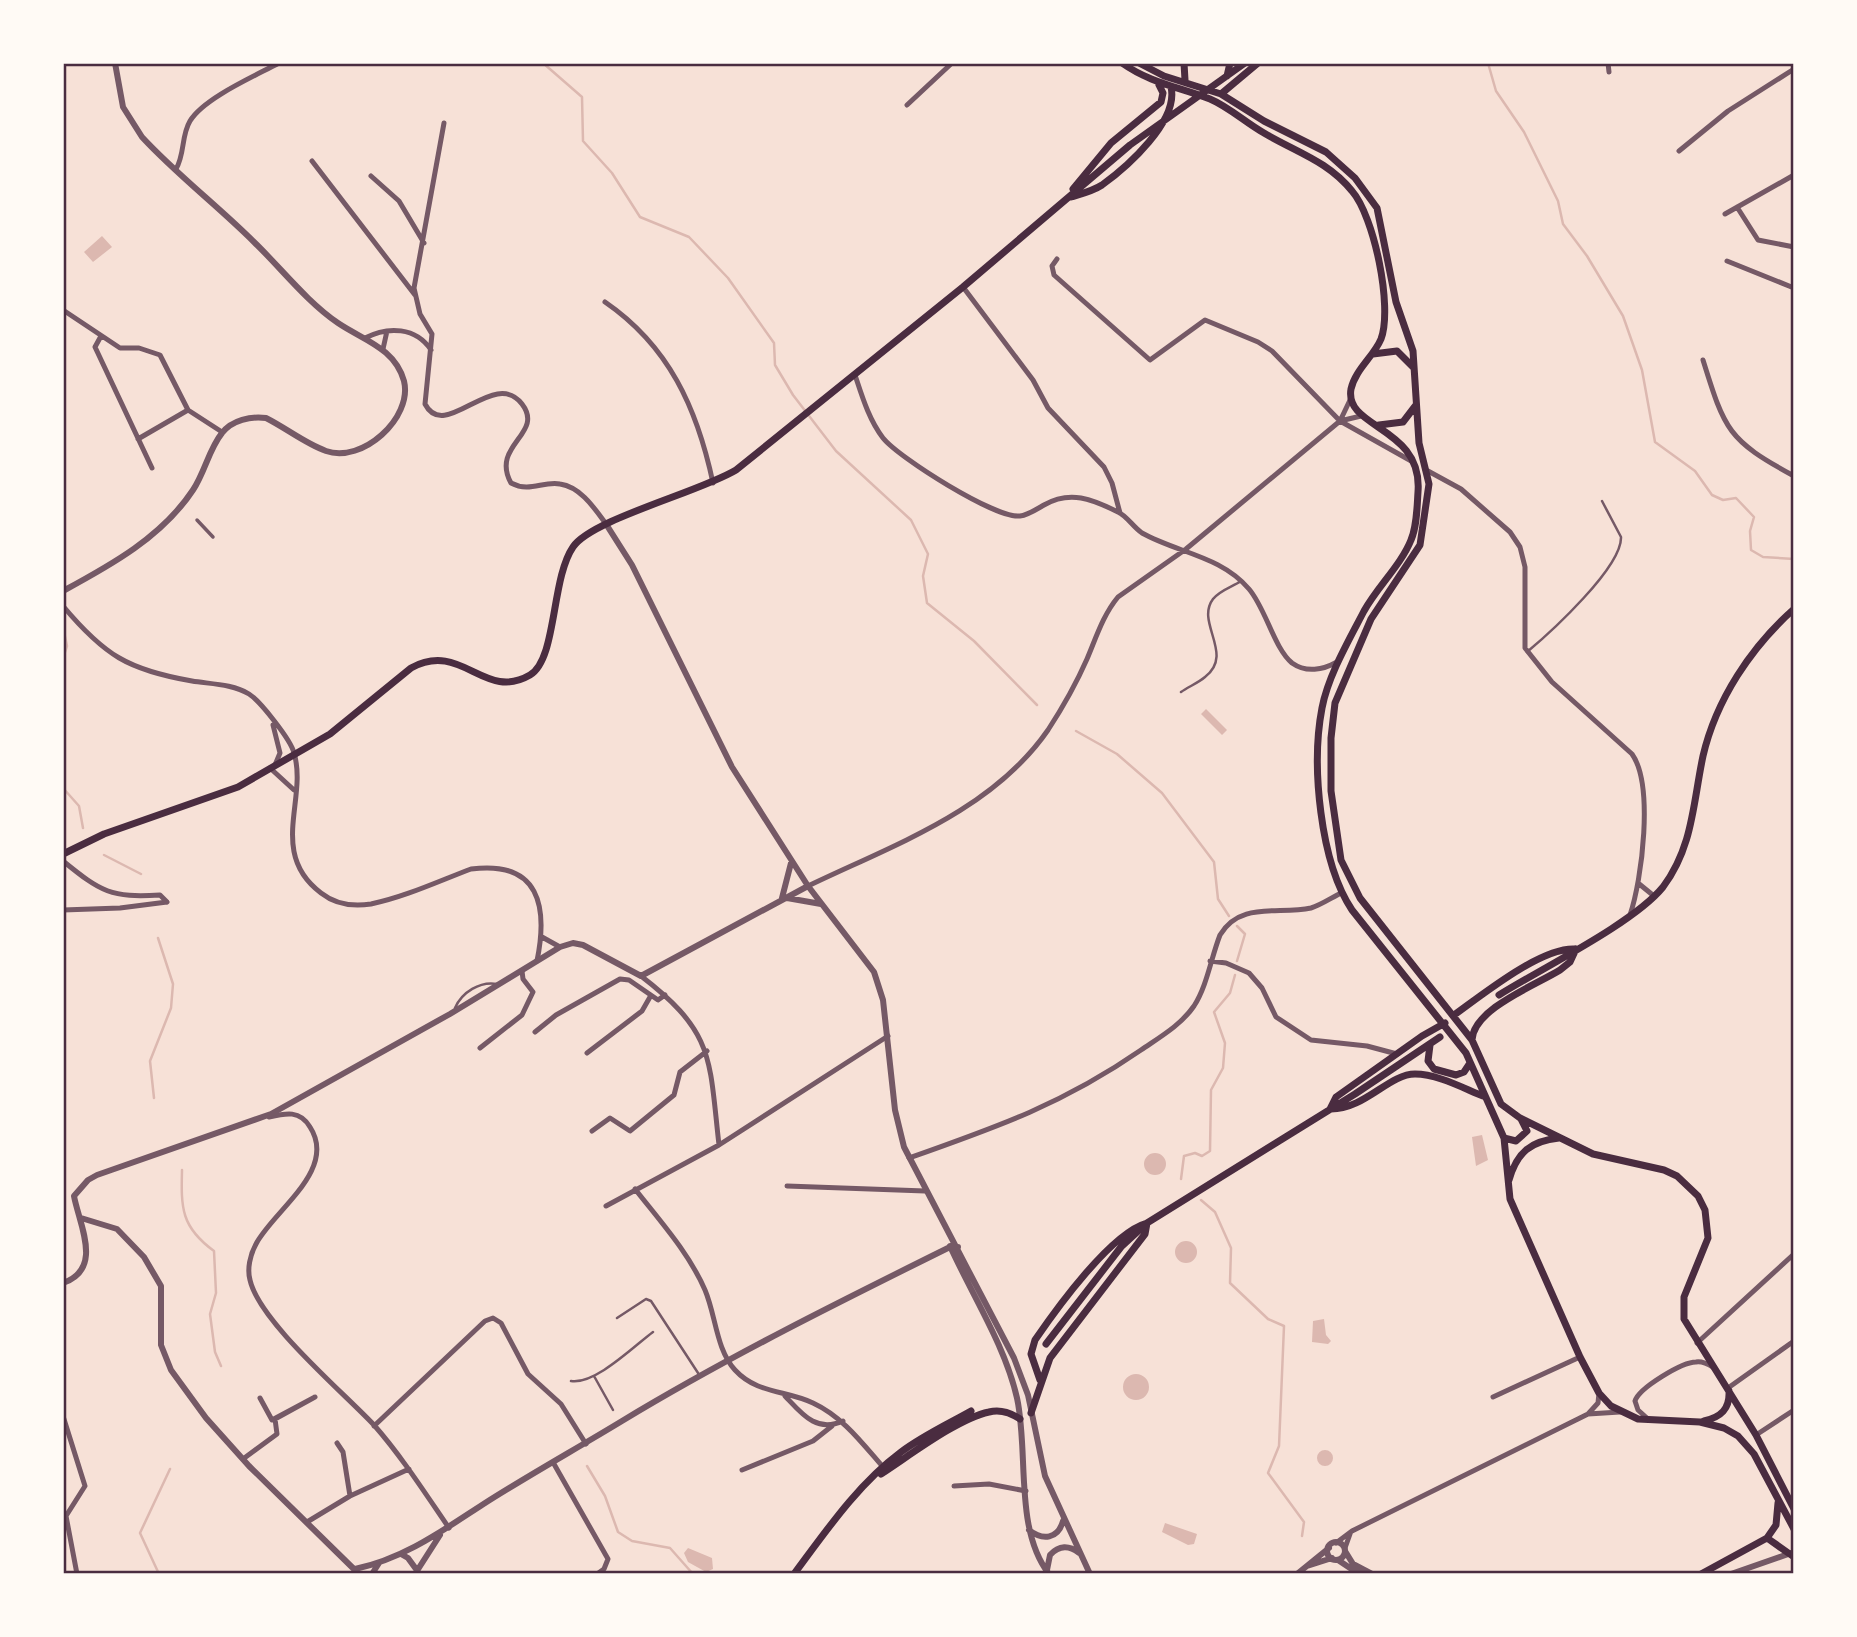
<svg xmlns="http://www.w3.org/2000/svg" width="1857" height="1637" font-family="Signika,sans-serif">
<style>
.water{fill:#dcb8b0}
.lines{fill:none;stroke-linecap:round;stroke-linejoin:round}
.stream{stroke:#dcb8b0;stroke-width:2.5}
.service{stroke:#755966;stroke-width:2.5}
.pedestrian{stroke:#755966;stroke-width:3.5}
.minor{stroke:#755966;stroke-width:5}
.tertiary{stroke:#755966;stroke-width:6}
.secondary{stroke:#4a2c40;stroke-width:7}
.neatline{fill:none;stroke:#4a2c40;stroke-width:2.5}
</style>
<rect width="100%" height="100%" fill="#f7e1d7"/>
<path class="water" d="M102 236 112 247 93 262 84 252Z
M1206 709 1227 730 1222 735 1201 714Z
M1482 1135 1488 1160 1476 1166 1472 1137Z
M1144 1164a11 11 0 1 1 22 0a11 11 0 1 1-22 0Z
M1175 1252a11 11 0 1 1 22 0a11 11 0 1 1-22 0Z
M1324 1319 1326 1335 1331 1341 1328 1344 1312 1342 1313 1321Z
M1123 1387a13 13 0 1 1 26 0a13 13 0 1 1-26 0Z
M1317 1458a8 8 0 1 1 16 0a8 8 0 1 1-16 0Z
M1165 1523 1197 1534 1194 1544 1188 1545 1162 1532Z
M688 1548 712 1558 713 1569 706 1572 688 1562 684 1553Z"/>
<g class="lines">
<path class="stream" d="M543 63 582 97 583 141 612 173 640 217 689 237 728 278 774 343 775 365 793 395 836 451 911 520 928 554 923 576 927 603 974 641 1037 705
M1488 63 1496 91 1524 132 1558 201 1563 224 1587 256 1623 316 1642 370 1655 442 1695 471 1712 495 1723 500 1736 498 1754 517 1750 531 1751 550 1763 557 1794 559
M63 627 67 646 63 658
M1076 731 1117 754 1162 793 1214 862 1218 899 1229 916
M63 788 79 806 83 828
M104 855 141 874
M1237 961 1245 934 1237 926
M154 1098 150 1061 171 1008 173 984 158 938
M182 1170C181 1208 181 1227 214 1251L216 1293 210 1314 215 1352 221 1366
M1181 1179 1184 1156 1195 1153 1202 1156 1210 1151 1211 1090 1223 1068 1225 1043 1214 1012 1230 993 1235 975
M1201 1200 1215 1212 1231 1248 1230 1283 1268 1319 1284 1326 1279 1446 1268 1473 1304 1522 1302 1536
M587 1466 605 1496 618 1532 632 1541 670 1548 693 1574
M159 1574 140 1533 170 1469"/>
<path class="service" d="M1527 652C1551 632 1622 567 1621 537L1602 501
M1181 692C1188 687 1198 683 1205 677 1235 654 1195 623 1213 599 1220 590 1232 587 1241 581
M455 1008C462 992 480 981 497 984
M617 1318 646 1299 651 1301 700 1376
M594 1376 613 1410
M571 1381C595 1385 634 1346 653 1332"/>
<path class="pedestrian" d="M197 520 213 537"/>
<path class="minor" d="M1608 63 1609 72
M907 105 952 63
M444 123 414 288 420 314 432 334 425 404C445 443 494 367 522 404 545 434 490 445 511 483 530 493 542 481 560 484 581 487 595 509 606 524
M1679 151 1728 111 1794 69
M312 161 415 295
M176 169C185 154 181 136 190 121 204 98 255 76 279 63
M371 176 399 201 424 243
M1737 207 1758 240 1794 247
M1725 214 1794 175
M1057 259 1052 266 1054 275 1150 360 1205 320 1258 342 1272 351 1340 421 1413 462
M1727 261 1794 288
M963 287 1033 380 1048 408 1104 467 1112 483 1120 513
M605 302C669 346 697 408 713 483
M63 310 120 348H139L160 355 188 410 222 432
M101 336 95 347 152 468
M365 338C388 326 416 327 431 350
M383 349 387 331
M1703 360C1725 431 1728 440 1794 476
M855 375C862 396 869 420 883 438 899 458 996 519 1020 516 1028 515 1037 509 1044 505 1070 490 1092 499 1118 512 1127 516 1133 527 1142 533 1178 553 1221 556 1249 589 1266 609 1274 648 1292 663 1306 673 1323 670 1337 662
M1340 421 1361 416
M138 439 188 410
M1428 471 1461 489 1510 532 1520 547 1525 567V648L1552 682 1632 754C1654 785 1642 880 1630 915
M63 606C104 655 128 670 192 681 210 684 233 684 249 694 260 701 291 740 294 753 308 799 268 853 321 893 335 904 352 907 371 904 405 897 439 881 471 869 540 860 548 907 537 961
M273 725 280 753 275 765
M270 768 294 790
M63 861C101 892 111 898 160 895L167 902
M1638 883 1654 896
M808 886C893 845 992 811 1048 730 1063 707 1076 684 1087 659 1096 638 1103 615 1118 597L1186 549 1340 421 1351 398
M63 910 120 908 167 902
M542 937 560 947
M1210 961 1226 963 1249 973 1262 988 1276 1017 1311 1040 1367 1046 1397 1054
M641 976C715 1033 709 1058 719 1145
M535 1032 556 1015 620 979 629 980 658 1000 665 995
M480 1048 522 1015 533 992 523 979 522 971
M587 1053 642 1011 650 997
M269 1117C286 1113 300 1110 310 1127 338 1170 273 1211 256 1244 250 1255 247 1269 250 1280 259 1321 343 1392 374 1425 402 1457 425 1493 449 1528
M592 1131 610 1118 630 1131 674 1095 680 1072 707 1051
M909 1158C997 1127 1063 1104 1141 1050 1160 1037 1181 1025 1194 1006 1207 986 1211 958 1220 935 1240 901 1278 915 1311 908 1321 905 1331 898 1341 893
M787 1186 925 1191
M635 1189C660 1221 689 1253 705 1290 716 1316 716 1349 735 1370 757 1394 786 1390 813 1403 843 1417 862 1443 883 1467
M606 1206 719 1145 888 1036
M1697 1343 1794 1254
M1728 1388 1794 1341
M785 1396C802 1414 816 1433 843 1421
M1493 1397 1580 1357
M1588 1414 1620 1412
M63 1416 85 1486 66 1516 77 1574
M1648 1419 1638 1410 1635 1401C1639 1388 1682 1362 1696 1362 1702 1361 1708 1364 1713 1367
M374 1426 485 1321 493 1318 501 1323 528 1374 561 1404 586 1444
M1756 1435 1794 1410
M337 1443 343 1452 350 1496
M243 1459 277 1434 275 1419 315 1397 272 1420 260 1398
M554 1464 608 1559 604 1569 597 1574
M742 1470 813 1441 832 1426
M954 1486 989 1484 1026 1491
M307 1522 350 1496 409 1469
M1336 1543 1352 1531 1588 1414 1598 1403 1599 1393
M1345 1548 1350 1534"/>
<path class="tertiary" d="M606 524 632 565 732 767 808 886 874 972 883 1000 895 1110 904 1147 1014 1358 1028 1395 1045 1476 1090 1574
M63 591C111 565 162 537 193 490 205 472 209 449 222 433 232 420 251 416 266 418 286 428 306 444 326 451 362 464 413 418 404 381 395 348 363 340 338 323 307 302 281 268 254 242 218 206 176 174 142 137L123 107 115 63
M782 898 791 863
M787 898 821 904
M81 1218 117 1229 144 1257 161 1286V1345L171 1370 206 1418 249 1466 359 1574
M950 1246C972 1295 1005 1345 1017 1398 1029 1453 1014 1529 1049 1574
M63 1283C104 1269 79 1224 74 1196L88 1180 97 1175 271 1114 450 1014 560 947 573 943 583 945 641 976 808 886
M1029 1530C1043 1541 1058 1539 1063 1521
M1327 1551a9 9 0 1 1 18 0a9 9 0 1 1-18 0Z
M1345 1551 1353 1564 1372 1574
M401 1554 408 1558 416 1569
M1338 1560 1359 1574
M1307 1566 1332 1558
M355 1569C403 1559 442 1531 482 1505 527 1476 576 1449 622 1421 728 1357 839 1302 950 1247H958
M1047 1570 1050 1555C1059 1545 1069 1545 1079 1553
M372 1574 379 1563
M415 1574 440 1535
M1297 1574 1329 1548
M1731 1574 1794 1552"/>
<path class="secondary" d="M1122 63C1150 83 1179 87 1210 99 1229 107 1246 123 1264 133 1296 152 1328 161 1352 191 1374 216 1393 307 1381 339 1374 356 1355 370 1351 389 1344 429 1423 426 1418 492 1417 507 1417 526 1411 540 1401 565 1378 586 1364 611 1349 640 1328 676 1322 708 1311 765 1320 862 1352 910L1466 1053 1504 1138 1510 1199 1580 1357 1599 1393 1611 1406 1638 1419 1700 1422 1724 1428 1738 1436 1754 1454 1794 1529
M1139 63 1164 76 1221 94 1264 121 1326 152 1355 178 1377 208 1396 302 1413 351 1419 443 1429 484 1420 545 1371 619 1335 703 1331 738V791L1341 860 1360 898 1472 1040 1501 1104 1520 1118 1593 1154 1664 1170 1677 1176 1698 1196 1705 1210 1708 1238 1684 1297V1319L1756 1435 1794 1509
M1184 63 1185 80
M1227 76 1230 63
M1221 94 1258 63
M1073 189 1111 143 1161 102 1163 93 1159 85
M1071 197C1081 194 1093 191 1102 185 1127 167 1179 121 1171 87
M1373 354 1397 351 1413 367
M1379 425 1403 422 1416 405
M63 854 104 834 238 787 330 734 411 668C462 640 484 702 530 675 557 659 551 579 573 547 592 519 700 492 736 470L963 287 1130 145 1245 63
M1499 995C1542 968 1634 923 1663 887 1693 847 1693 803 1703 756 1716 700 1751 647 1794 609
M1454 1015C1482 995 1540 948 1574 949
M1472 1040C1473 1009 1536 985 1560 970L1570 962 1576 949
M1430 1045 1428 1061 1434 1069 1456 1075 1464 1072 1470 1063
M1330 1109 1336 1097 1422 1036 1445 1023
M1331 1109C1365 1109 1389 1074 1415 1074 1437 1074 1463 1088 1483 1096
M1504 1138 1516 1141 1527 1131 1521 1119
M1509 1180C1517 1152 1531 1141 1559 1138
M1046 1344 1121 1247 1147 1223 1355 1094 1440 1037
M1031 1413 1050 1358 1145 1234 1147 1223C1111 1233 1057 1308 1035 1340L1031 1354 1040 1380
M1704 1421C1721 1417 1730 1409 1729 1391
M881 1474C909 1456 957 1419 989 1412 1000 1409 1011 1413 1020 1419
M1767 1538 1794 1557
M794 1574C826 1531 858 1484 901 1452 922 1436 948 1424 971 1411
M1701 1574 1767 1538 1776 1525 1778 1503"/>
</g>
<rect width="1857" height="1637" fill="none" stroke="#fffaf5" stroke-width="130"/>
<rect x="65" y="65" width="1727" height="1507" class="neatline"/>
</svg>
